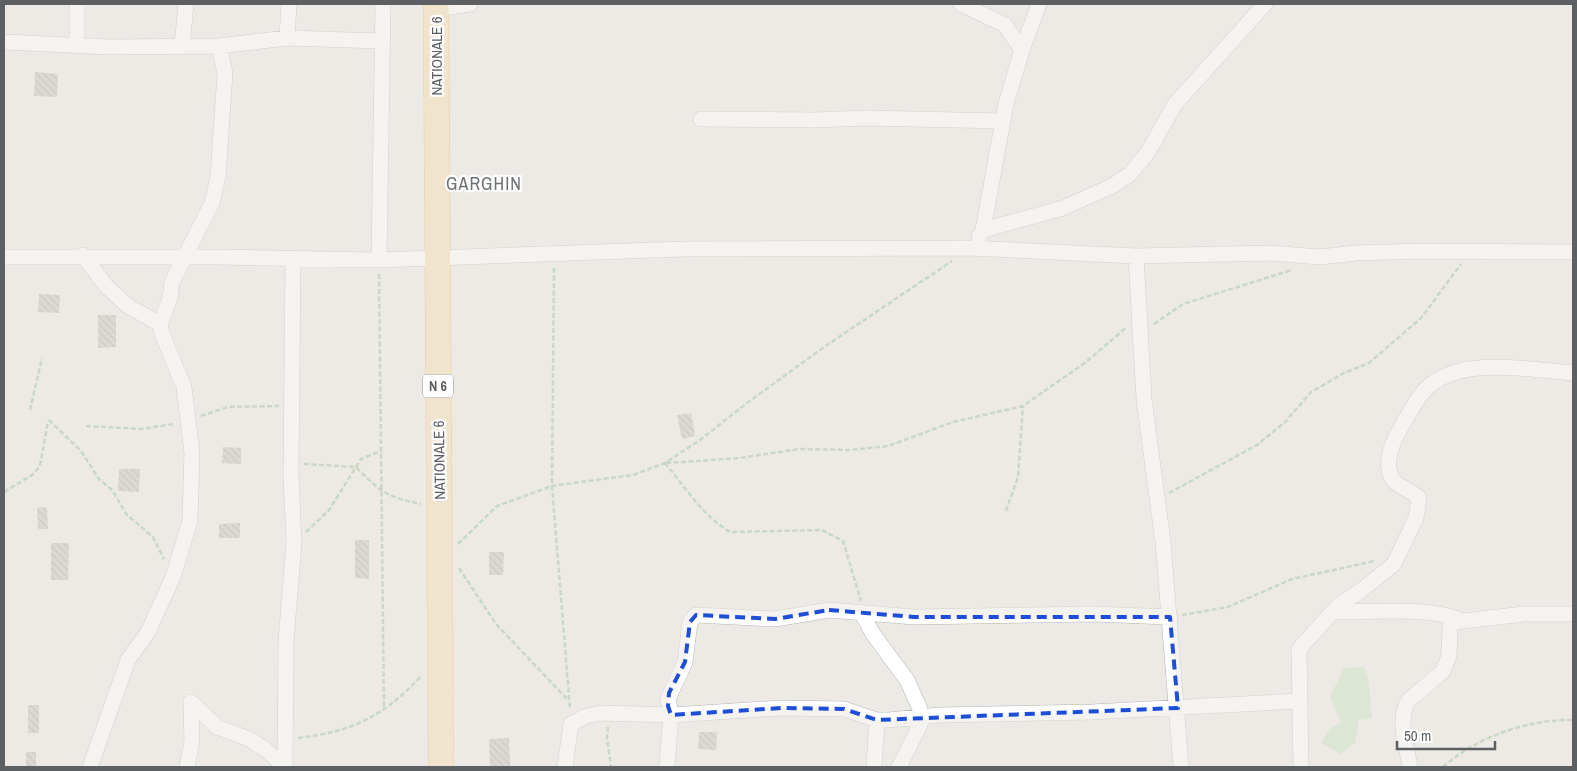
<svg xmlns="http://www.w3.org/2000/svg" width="1577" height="771" font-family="'Archivo Narrow',sans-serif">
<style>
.grass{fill:#c8e2c2}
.building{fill:url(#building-back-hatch)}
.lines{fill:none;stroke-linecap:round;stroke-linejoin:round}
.minor-casing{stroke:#b1b5b7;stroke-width:16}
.primary-casing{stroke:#e3aa66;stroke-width:26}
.path{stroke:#9ec4a2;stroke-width:2.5;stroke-dasharray:5 2.5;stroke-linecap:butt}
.minor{stroke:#fff;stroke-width:15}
.primary{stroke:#f7deaf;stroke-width:25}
.marked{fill:none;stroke:#1d4ed8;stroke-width:4;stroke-dasharray:10 6;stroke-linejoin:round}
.labels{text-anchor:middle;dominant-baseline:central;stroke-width:4.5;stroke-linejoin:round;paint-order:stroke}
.shield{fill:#fff;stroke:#8d9092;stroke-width:1}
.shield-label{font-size:14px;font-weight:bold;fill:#5c6063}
.street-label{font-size:15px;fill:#5c6063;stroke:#fff}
.quarter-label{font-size:18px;letter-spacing:1px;fill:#6d7275;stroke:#fff}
</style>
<defs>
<pattern id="building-back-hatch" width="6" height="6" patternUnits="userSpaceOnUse" patternTransform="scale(1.25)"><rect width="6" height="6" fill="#c8c4c0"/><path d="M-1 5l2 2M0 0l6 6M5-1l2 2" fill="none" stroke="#a6a3a0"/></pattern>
</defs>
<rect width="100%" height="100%" fill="#ede9e4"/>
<path class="grass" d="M1364 667 1369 683 1372 718 1359 720 1355 743 1341 754 1321 743 1331 727 1341 723 1330 697 1344 668Z"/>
<path class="building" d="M35 72 58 74 57 97 34 96Z
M39 294 60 295 59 313 38 312Z
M98 315H116V347L98 348Z
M691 413 695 436 682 439 677 415Z
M223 447 241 448V464L222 463Z
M119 469H140L139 492 118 491Z
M47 507 48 529H38L37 508Z
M240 523V538H219V524Z
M355 540H369V579L355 578Z
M51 543H69L68 580H51Z
M489 552H504L503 575H489Z
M28 705H39V733H28Z
M699 732H717L716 750 698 749Z
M509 738 510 767H490L489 739Z
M26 752H36V767H26Z"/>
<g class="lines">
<g class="minor-casing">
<path id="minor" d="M961 4 1005 25 1022 50 1006 104 983 230 979 237
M436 9 470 4
M287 38 382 41
M4 42 109 47 219 46
M77 45V4
M182 46 186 4
M1022 50 1039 4
M701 119 815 120 866 118 1003 121
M983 230 1063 208 1112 186 1130 174 1148 152 1175 104 1265 4
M83 255 106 286 128 306 160 324
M1136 256 1144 399 1163 542 1181 767
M4 257H220L379 260 683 249 969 248 1136 256 1269 253 1320 257 1356 253 1421 251 1573 252
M379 260 383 4
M1332 612C1368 612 1432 606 1462 621
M862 614 873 634 907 680 920 709V725L899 767
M191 702 217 727 249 739 266 750 285 767
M285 766 286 641 294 543 291 474 293 259
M90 767 128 660 148 632 173 577 190 521 192 453 184 387 162 334 160 324 170 298 172 282 212 203 218 177 225 73 219 46 287 38 289 4
M187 767 192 741 191 702
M565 767 571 724 586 716 601 713 671 715 781 708 844 709 877 720H889L940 715 1092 712 1298 701
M667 767 671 715 668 699 685 662 690 622 696 615 775 619 829 610 914 617 1093 614 1170 617
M874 767 877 720
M1301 767 1299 649 1338 606 1363 589 1394 564 1416 518 1419 498C1412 491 1401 488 1394 481 1381 465 1394 438 1403 424 1410 412 1418 395 1429 386 1463 356 1531 370 1573 373
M1410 767C1407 747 1397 720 1408 701L1443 671 1449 656 1450 626 1455 622 1524 614H1573"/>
</g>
<g class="primary-casing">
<path id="primary" d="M436 4 441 767"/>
</g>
<path class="path" d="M554 268 552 486 570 709
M379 274 384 710
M1154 324 1183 304 1292 270
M30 410 42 358
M201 416 228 407 279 406
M49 420 81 451 99 479 112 490 127 515 153 537 164 559
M86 426 140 429 174 424
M665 463C684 486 704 517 730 532L822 530 843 541 861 601
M666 463 740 458 799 449 850 450 888 446 953 422 1023 406 1086 362 1127 327
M304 464 356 467C382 493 385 496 421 504
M4 492 32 475 40 466 48 421
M1169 493 1257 445 1285 422 1311 392 1344 373 1369 363 1421 318 1461 264
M1006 511 1018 477 1023 406
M306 532 329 510 361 459 381 451
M458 544 497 506 552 486 633 475 665 463 700 440 747 403 824 347 952 261
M459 568 496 624 568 700
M1182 615 1228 607 1292 579 1375 561
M608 727 607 737 611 767
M298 738C351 732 385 716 421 676
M1443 767C1477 737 1528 719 1573 720"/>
<use href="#minor" class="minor"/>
<use href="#primary" class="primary"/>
</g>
<path d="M0 0H1577V771H0ZM829 610 914 617H1170L1178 708 877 720 844 709 781 708 671 715 668 706 669 693 685 662 690 622 696 615 775 619Z" fill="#ede9e4" fill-opacity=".55" fill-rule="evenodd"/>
<path class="marked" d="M829 610 914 617H1170L1178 708 877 720 844 709 781 708 671 715 668 706 669 693 685 662 690 622 696 615 775 619Z"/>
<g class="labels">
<rect class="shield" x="423" y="374.5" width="30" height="23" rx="4"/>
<g class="shield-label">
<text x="438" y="386">N 6</text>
</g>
<g class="street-label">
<text transform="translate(436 56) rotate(-90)">NATIONALE 6</text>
<text transform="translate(439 460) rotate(-91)">NATIONALE 6</text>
</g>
<g class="quarter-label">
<text x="484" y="183">GARGHIN</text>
</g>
</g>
<rect width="1577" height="771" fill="none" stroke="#5c6063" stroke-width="10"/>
<path d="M1397 741v8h98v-8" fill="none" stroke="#5c6063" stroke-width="2.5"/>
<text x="1404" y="741" font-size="15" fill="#5c6063" stroke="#ffffff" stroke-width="4" paint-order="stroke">50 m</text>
</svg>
